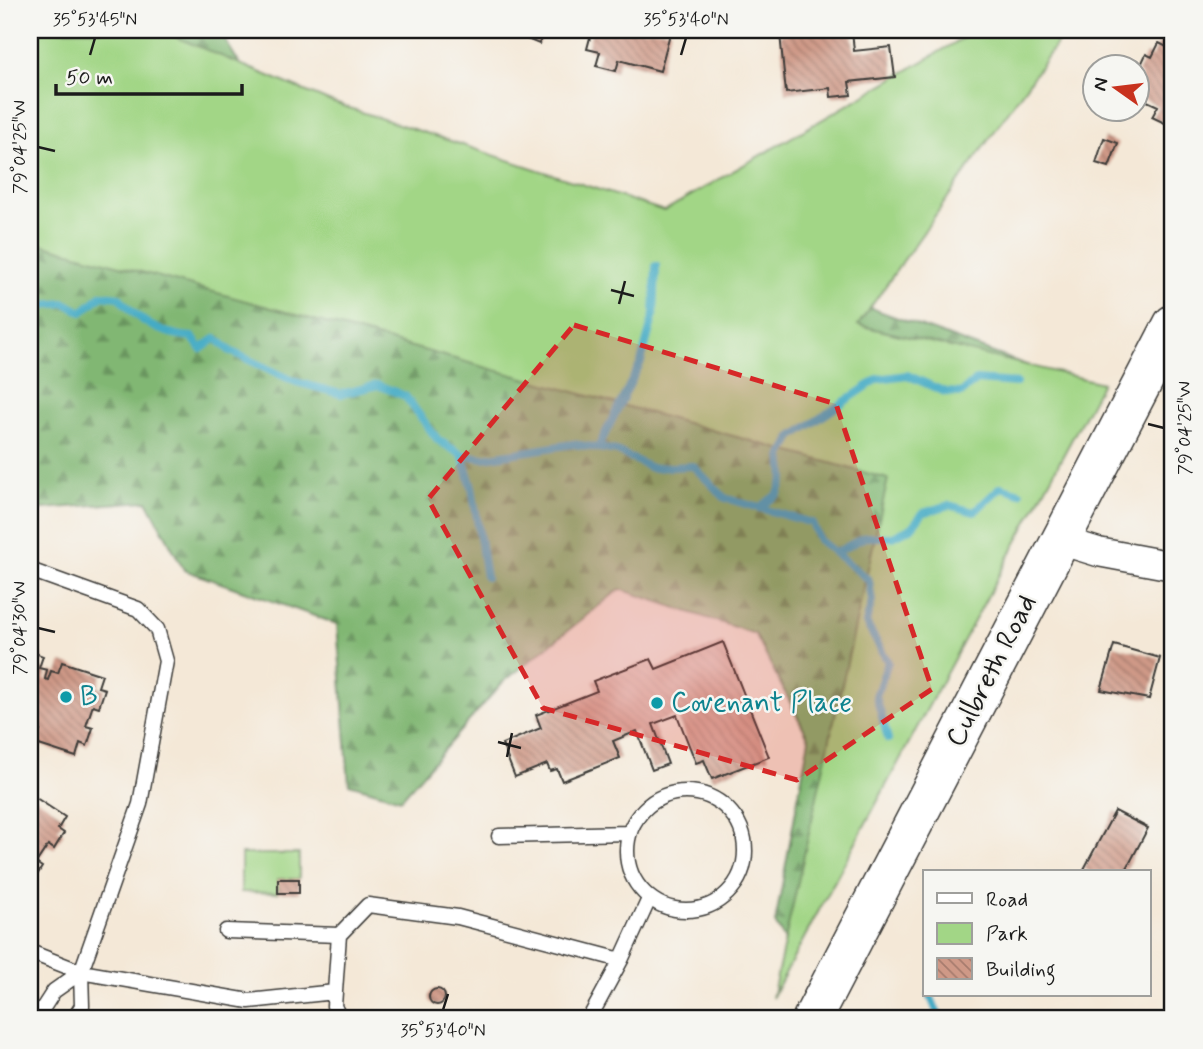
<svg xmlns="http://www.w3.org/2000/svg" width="1203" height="1049" font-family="Mynerve,sans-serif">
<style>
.forest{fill:url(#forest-firs);stroke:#4e6a48;stroke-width:2}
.park{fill:#a2d686;stroke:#5f7951;stroke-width:2}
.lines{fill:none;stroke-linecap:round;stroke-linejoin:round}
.stream{stroke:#45abc5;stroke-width:8}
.building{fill:url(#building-back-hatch)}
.lane-casing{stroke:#3c3b38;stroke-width:17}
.street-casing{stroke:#3c3b38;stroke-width:31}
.secondary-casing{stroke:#3c3b38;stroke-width:41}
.lane{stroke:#fff;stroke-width:14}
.street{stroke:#fff;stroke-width:28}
.secondary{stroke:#fff;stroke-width:38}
.marked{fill:#d62828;fill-opacity:0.2;stroke:#d62828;stroke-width:5;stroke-dasharray:14 9;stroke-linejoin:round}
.ticks{fill:none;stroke:#1c1c1c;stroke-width:2.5}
.culture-dot{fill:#0f9aa8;stroke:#f6f6f2;stroke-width:2.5}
.labels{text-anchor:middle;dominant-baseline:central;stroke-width:5;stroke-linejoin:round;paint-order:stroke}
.street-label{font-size:28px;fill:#1c1c1c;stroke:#f6f6f2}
.culture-label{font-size:28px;fill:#0d838f;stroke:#f6f6f2;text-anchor:start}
.neatline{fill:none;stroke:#1c1c1c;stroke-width:2.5}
.ticks-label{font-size:18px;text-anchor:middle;fill:#1c1c1c}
</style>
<defs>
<pattern id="forest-firs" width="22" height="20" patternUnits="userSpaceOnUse" patternTransform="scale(1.75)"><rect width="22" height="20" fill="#81b773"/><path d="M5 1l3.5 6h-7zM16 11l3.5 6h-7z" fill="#69945e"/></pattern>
<pattern id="building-back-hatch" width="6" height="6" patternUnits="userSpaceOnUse" patternTransform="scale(1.75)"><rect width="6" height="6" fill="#cf9987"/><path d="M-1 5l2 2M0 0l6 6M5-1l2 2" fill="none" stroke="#a77c6e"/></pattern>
</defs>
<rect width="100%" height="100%" fill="#f6f6f2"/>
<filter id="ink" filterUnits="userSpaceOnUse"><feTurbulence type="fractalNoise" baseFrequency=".0143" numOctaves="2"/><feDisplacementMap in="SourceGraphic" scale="14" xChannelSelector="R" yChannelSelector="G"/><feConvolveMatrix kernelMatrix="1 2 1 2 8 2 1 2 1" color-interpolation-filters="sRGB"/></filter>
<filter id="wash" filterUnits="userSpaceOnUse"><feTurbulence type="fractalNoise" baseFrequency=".00686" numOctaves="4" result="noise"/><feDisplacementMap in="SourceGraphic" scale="28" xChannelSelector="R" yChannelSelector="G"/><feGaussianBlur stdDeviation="1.57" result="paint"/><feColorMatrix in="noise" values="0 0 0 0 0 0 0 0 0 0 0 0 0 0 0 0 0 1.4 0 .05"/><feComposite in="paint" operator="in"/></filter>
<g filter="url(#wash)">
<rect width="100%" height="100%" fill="#f4e8d7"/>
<path class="forest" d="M30 30H219L250 81 1084 386 793 954 775 923 809 739 755 634 620 589 502 683 401 799 349 784 337 624 184 570 147 501 30 510Z"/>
<path class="park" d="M30 30H159L331 102 664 211 977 30H1066L858 325 1102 383 772 998 888 479 30 241Z
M241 854H299V879H278V893L241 892Z"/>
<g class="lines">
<path class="stream" d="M30 306 65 303 82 312 102 295 119 297C140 323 159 334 192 337L201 349 216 338 230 351 296 382 341 394 378 385 405 396 438 440 462 455 484 458 573 444 617 451 651 468 693 466 725 498 812 523 819 540 869 580 872 601 866 623 888 662 876 696 888 739
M598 448 641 362 654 314 656 266
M462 455 472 487 486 577
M759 508 778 494 784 477 782 455 792 437 878 379 907 375 945 392 961 393 976 380 1016 383
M835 553 865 537H893L911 528 923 513 949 505 974 512 1001 487 1020 493
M930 995 940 1019"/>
</g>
<g id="blocks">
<path class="building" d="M505 30H544L539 44Z
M592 30H671L660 71 619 60 616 71 596 66 600 52 587 49Z
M818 30H852L854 51 891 47 895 77 849 82 851 95 831 97 830 88 786 93 780 34Z
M1159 43 1173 50V127L1152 117 1158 106 1136 96 1141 75 1137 73 1146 54 1152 57Z
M1104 138 1118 143 1109 167 1096 163Z
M723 642 769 757 712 779 704 760 696 763 677 715 653 724 668 764 652 770 637 731 613 741 620 758 562 781 557 769 550 771 547 764 515 777 502 744 541 728 536 715 597 691 593 681 651 659 656 669Z
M1114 645 1160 658 1149 699 1101 690Z
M30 651 43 656 39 668 47 670 45 679 48 680 51 671 58 673 62 662 102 675 98 687 105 689 99 707 93 705 86 726 93 728 87 746 80 743 76 757 36 744 40 731 32 729 35 720 32 719 30 724Z
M30 794 65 817 58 829 64 833 54 849 48 845 36 863 42 867 32 883 30 881Z
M1115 811 1148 828 1125 872H1090L1084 869Z
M278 879H299V893H278Z
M429 997a8 8 0 1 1 16 0a8 8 0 1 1-16 0Z"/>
</g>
</g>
<g filter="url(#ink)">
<use href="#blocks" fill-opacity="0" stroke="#3c3b38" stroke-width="2"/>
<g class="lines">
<g class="lane-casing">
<path id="lane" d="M30 570 138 609 157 629 166 661 140 804 81 972 82 1006 74 1019
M627 851a59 59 0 1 1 118 0a59 59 0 1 1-118 0Z
M499 836 629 833
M226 931 339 935
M30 952 81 972 249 1001 335 992
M621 960 649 899
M36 1019 54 991 81 972
M340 1019 334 1006 339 935 368 905 458 917 621 960 589 1019"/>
</g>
<g class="street-casing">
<path id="street" d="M1059 540 1098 552 1173 566"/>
</g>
<g class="secondary-casing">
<path id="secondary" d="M812 1019 1173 324"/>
</g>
<use href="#lane" class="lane"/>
<use href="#street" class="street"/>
<use href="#secondary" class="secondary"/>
</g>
</g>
<path class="marked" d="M574 325 836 404 932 689 797 780 543 708 428 499Z"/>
<path class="ticks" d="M90 55 95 38M681 55 686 38M38 147 55 151M611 290 634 296M619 304 625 281M1148 424 1164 428M38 628 55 632M498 742 521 748M507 757 512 733M443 1010 448 994"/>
<g class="culture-dot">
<circle cx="66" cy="697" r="7"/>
<circle cx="657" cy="703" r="7"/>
</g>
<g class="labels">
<g class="street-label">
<text transform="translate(992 671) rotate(-63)">Culbreth Road</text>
</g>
<g class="culture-label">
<text x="80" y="697">B</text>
<text x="671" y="703">Covenant Place</text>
</g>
</g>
<rect width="1203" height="1049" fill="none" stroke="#f6f6f2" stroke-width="77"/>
<rect x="923" y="870" width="228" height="126" fill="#f6f6f2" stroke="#9f9f9c" stroke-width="2"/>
<rect x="937" y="893" width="35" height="10" fill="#ffffff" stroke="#9f9f9c" stroke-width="2"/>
<text x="986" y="906" font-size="21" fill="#1c1c1c">Road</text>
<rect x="937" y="923" width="35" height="21" fill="#a2d686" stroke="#9f9f9c" stroke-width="2"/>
<text x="986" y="940" font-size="21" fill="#1c1c1c">Park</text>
<rect x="937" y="958" width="35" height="21" fill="url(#building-back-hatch)" stroke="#9f9f9c" stroke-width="2"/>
<text x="986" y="976" font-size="21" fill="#1c1c1c">Building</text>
<g transform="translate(1116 88) rotate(284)"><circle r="33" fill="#f6f6f2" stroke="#9f9f9c" stroke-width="2"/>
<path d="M0-5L12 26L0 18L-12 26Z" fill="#c8321e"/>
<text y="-10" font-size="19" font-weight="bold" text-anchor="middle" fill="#1c1c1c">N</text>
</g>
<path d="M56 84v10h186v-10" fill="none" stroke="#1c1c1c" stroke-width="3.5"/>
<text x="66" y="84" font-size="21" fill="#1c1c1c" stroke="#f6f6f2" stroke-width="5" paint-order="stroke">50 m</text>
<rect x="38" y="38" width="1126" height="972" class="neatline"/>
<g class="ticks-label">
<text x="95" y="25">35°53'45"N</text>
<text x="686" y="25">35°53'40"N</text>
<text transform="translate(19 147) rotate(-90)" y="6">79°04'25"W</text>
<text transform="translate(1184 428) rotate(-90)" y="6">79°04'25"W</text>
<text transform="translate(19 628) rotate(-90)" y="6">79°04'30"W</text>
<text x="443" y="1036">35°53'40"N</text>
</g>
</svg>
